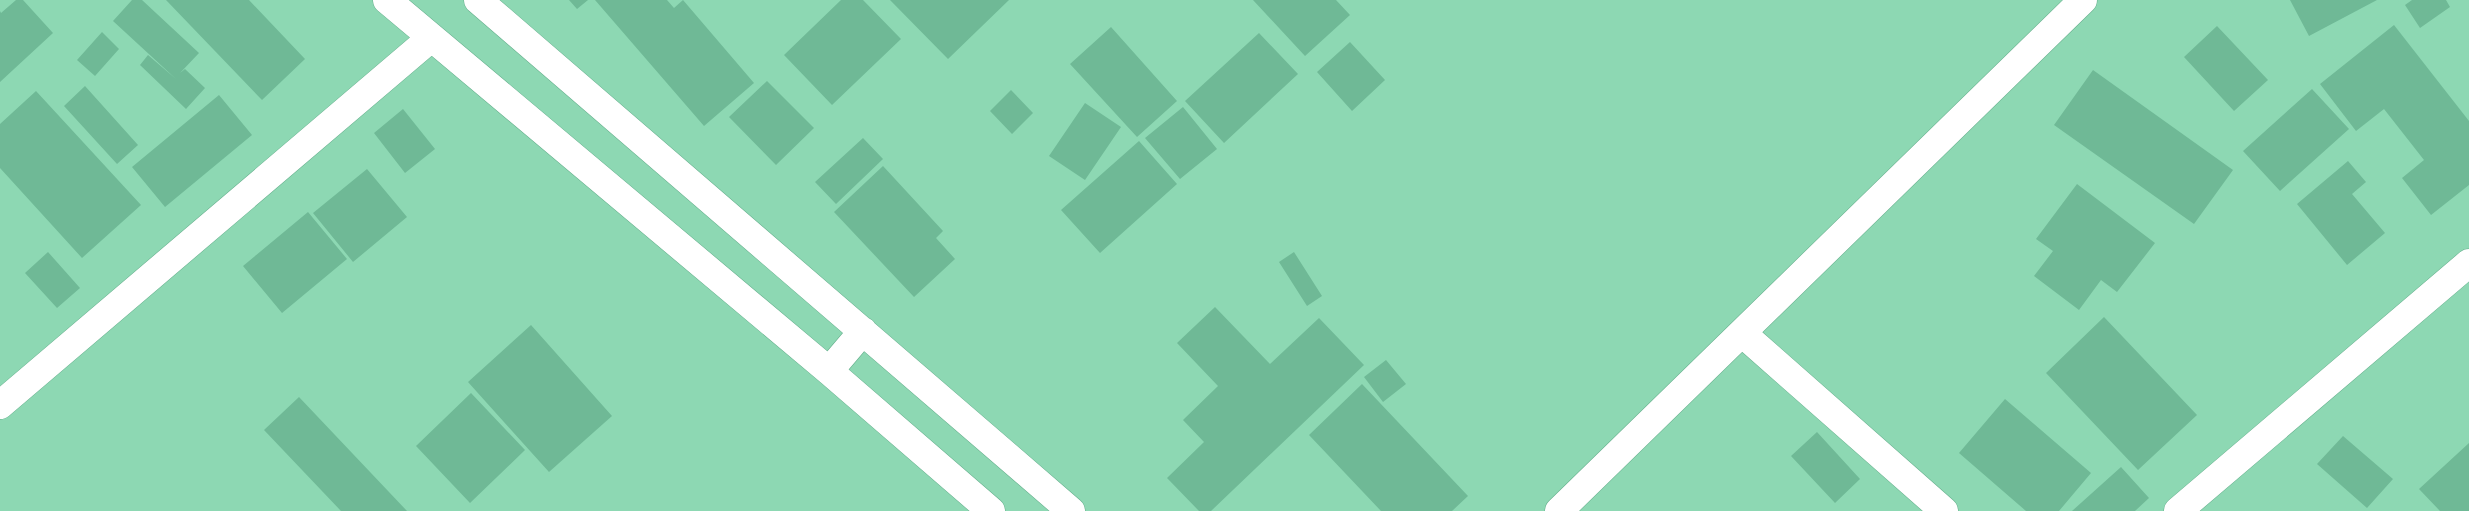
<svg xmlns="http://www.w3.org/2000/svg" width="2469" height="511" font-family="Manrope,sans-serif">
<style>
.building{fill:#6fb996}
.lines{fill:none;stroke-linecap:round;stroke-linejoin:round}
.minor-casing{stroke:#65af8c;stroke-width:29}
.minor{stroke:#fff;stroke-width:28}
</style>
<rect width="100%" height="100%" fill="#8dd8b3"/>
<path class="building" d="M16 0H23L53 33 0 82V11L1 13Z
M132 0H142L199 53 180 73 185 69 205 88 186 109 140 65 148 55 176 79 113 21Z
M166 0H249L305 59 262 100Z
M569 0H588L577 9Z
M595 0H667L674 8 683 0 754 83 704 126Z
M841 0H863L901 39 832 105 784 55Z
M890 0H1009L948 59Z
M1253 0H1336L1350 15 1305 56Z
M2290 0H2377L2309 36Z
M2412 0H2446L2450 7 2420 28 2405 5Z
M2394 25 2469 121V185L2431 215 2402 178 2424 160 2384 109 2356 131 2320 84Z
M2217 26 2268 80 2234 111 2184 57Z
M1111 27 1177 101 1137 137 1070 64Z
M102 32 119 49 95 76 77 60Z
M1259 33 1298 74 1224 143 1185 101Z
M1350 42 1385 80 1352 111 1317 72Z
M2093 70 2233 170 2194 224 2054 125Z
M767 81 814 128 776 165 729 117Z
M85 86 138 145 117 164 64 106Z
M2312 89 2349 129 2280 191 2243 151Z
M1011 90 1033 113 1012 134 990 111Z
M36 91 141 205 82 258 0 168V124Z
M219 95 252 135 165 207 132 167Z
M1085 103 1121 127 1085 180 1049 156Z
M1183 107 1217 149 1180 179 1145 138Z
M403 109 435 149 405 173 374 133Z
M863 138 883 159 836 204 815 182Z
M1139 141 1177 184 1100 253 1061 210Z
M2348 161 2366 182 2352 194 2385 233 2347 265 2297 204Z
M883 166 943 231 936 238 955 259 914 297 834 212Z
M367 169 407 217 353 262 313 213Z
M2077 184 2155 243 2117 292 2101 280 2079 310 2034 276 2053 251 2036 239Z
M308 212 347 259 282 313 243 266Z
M48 252 80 288 57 308 25 273Z
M1294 252 1322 296 1307 306 1279 262Z
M1215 307 1270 364 1319 318 1364 365 1211 511H1199L1167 478 1204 442 1183 420 1218 386 1177 343Z
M2104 317 2197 415 2138 470 2046 373Z
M531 325 612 416 549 472 468 382Z
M1386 360 1406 384 1383 402 1364 377Z
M1362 384 1468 496 1452 511H1381L1309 435Z
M471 393 525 450 470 503 416 446Z
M299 397 407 511H341L264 430Z
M2005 399 2091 473 2059 511H2026L1959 453Z
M1817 432 1860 479 1835 503 1791 456Z
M2343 436 2393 479 2367 508 2317 464Z
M2469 443V511H2440L2419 489Z
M2121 467 2149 498 2135 511H2072Z"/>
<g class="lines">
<g class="minor-casing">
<path id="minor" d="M387 0 829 371 991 511
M478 0 1071 511
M1742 333 1944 511
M829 371 863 331
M0 405 431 38
M1559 511 2083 0
M2178 511 2469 263"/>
</g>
<use href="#minor" class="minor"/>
</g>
</svg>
